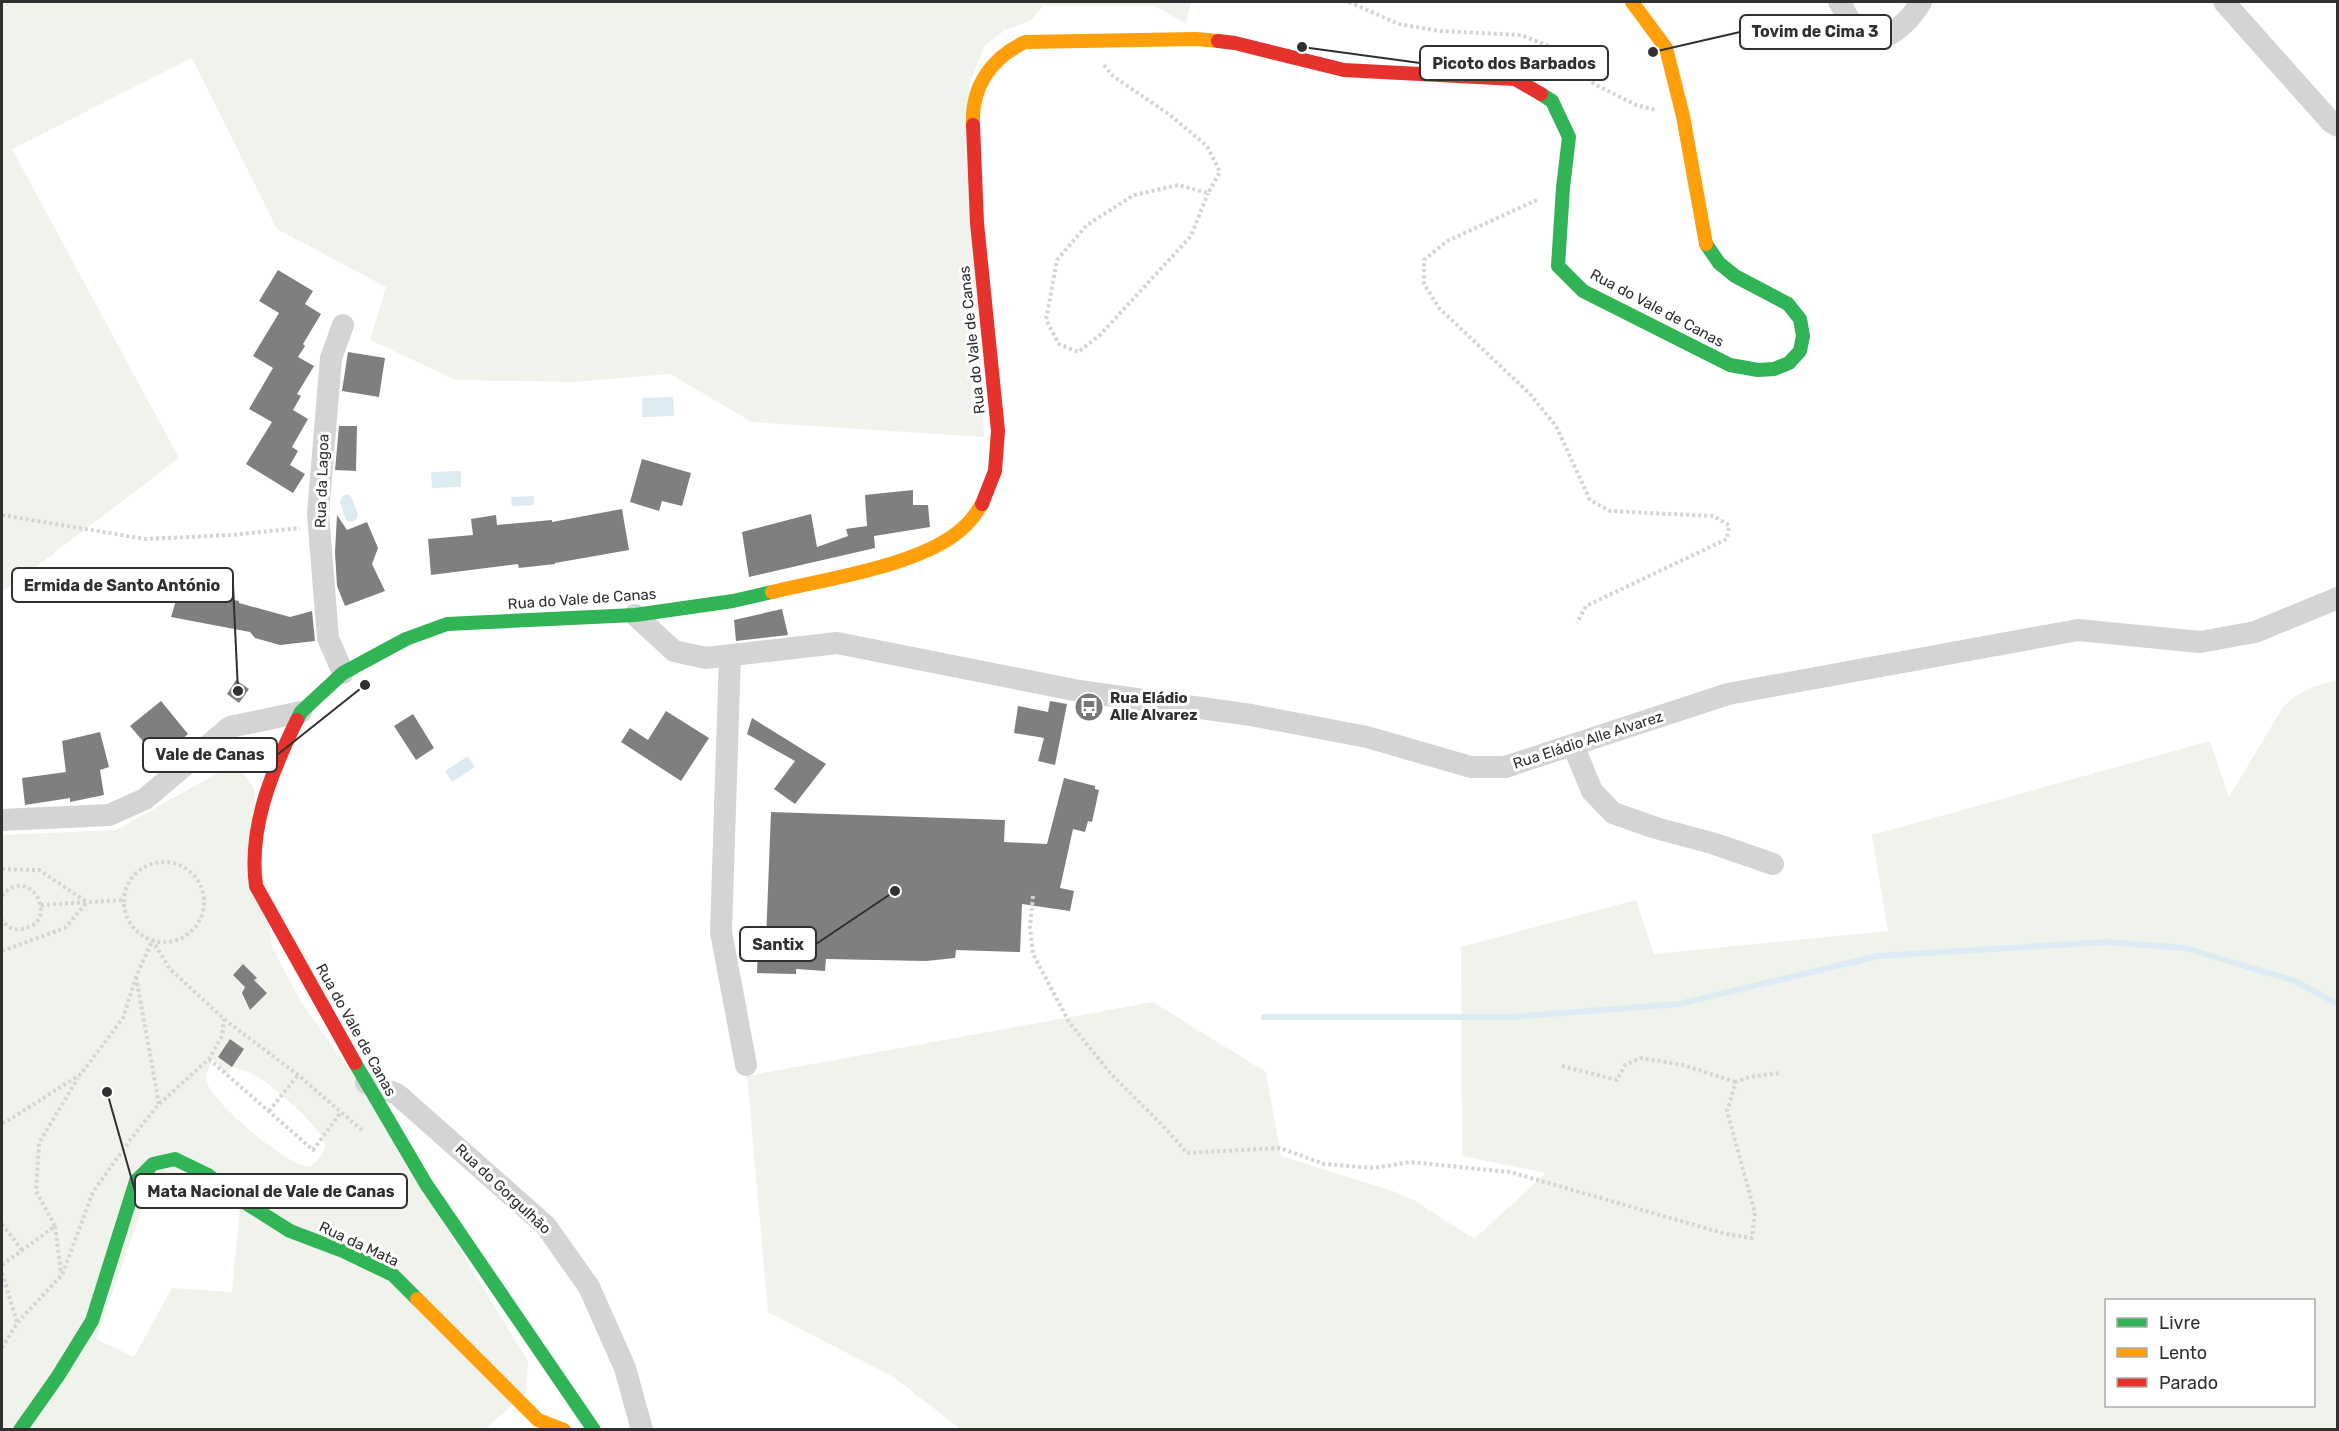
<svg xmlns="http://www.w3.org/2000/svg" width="2339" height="1431" font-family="Rubik,sans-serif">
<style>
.green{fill:#f0f3ec;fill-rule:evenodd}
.water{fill:#dcebf1}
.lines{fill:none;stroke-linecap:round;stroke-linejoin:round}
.stream{stroke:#dcebf1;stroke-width:6}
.building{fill:#7f7f7f}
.path{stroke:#d4d4d4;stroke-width:4;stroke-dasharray:3 3;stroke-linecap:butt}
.street{stroke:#d4d4d4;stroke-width:22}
.fast{stroke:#30b455;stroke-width:14}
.slow{stroke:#ff9f0a;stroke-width:14}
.jam{stroke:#e5322d;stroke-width:14}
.labels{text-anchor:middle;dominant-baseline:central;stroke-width:6;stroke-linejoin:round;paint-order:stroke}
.street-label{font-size:15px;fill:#303030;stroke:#fff}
.poi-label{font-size:15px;font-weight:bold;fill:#303030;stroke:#fff;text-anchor:start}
.leader{fill:none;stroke:#303030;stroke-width:2}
.callout-dot{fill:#303030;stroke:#fff;stroke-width:2}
.callout{fill:#fff;stroke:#303030;stroke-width:2}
.callout-label{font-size:16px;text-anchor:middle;font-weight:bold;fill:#303030}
</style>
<rect width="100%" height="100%" fill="#fff"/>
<path class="green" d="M2 2H1191L1186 24 1155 6H1043L1030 21 1005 30 985 45 969 84 984 437 752 422 670 374 575 382 456 380 370 340 386 287 277 229 192 58 12 149 179 458 8 588 2 591Z
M2337 680V1429H960L895 1378 768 1312 747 1076 1153 1002 1266 1072 1281 1156 1396 1192 1414 1200 1474 1239 1546 1173 1462 1156 1461 947 1636 900 1654 954 1888 931 1872 835 2210 741 2229 797 2283 707C2299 691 2316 685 2337 680ZM2106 1300H2314V1406H2106Z
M232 765 243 772 254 788 272 947 300 1000 353 1075 528 1361 526 1393 485 1429H2V835L116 830ZM213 1059 226 1074 232 1067C240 1069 248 1071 254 1075 270 1082 317 1125 324 1140 326 1147 324 1152 320 1157 316 1162 312 1167 305 1166 286 1164 215 1104 208 1085 204 1076 209 1067 213 1059ZM181 1182 211 1193 240 1206 232 1292 172 1288 134 1357 96 1339 150 1186Z"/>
<path class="water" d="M673 397 674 416 642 417V398Z
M461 471V487L432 488 431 472Z
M348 494 352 498 358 515 356 520 351 522 346 520 340 502 342 496Z
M534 496V505L512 506 511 497Z
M468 756 475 767 452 782 445 771Z"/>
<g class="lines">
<path class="stream" d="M1264 1017H1510L1679 1004 1878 956 2106 942 2185 948 2295 981 2338 1004"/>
</g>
<path class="building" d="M278 270 313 291 305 304 321 314 303 344 305 346 298 357 314 366 297 394 301 396 293 410 308 419 292 447 298 451 290 465 305 474 293 493 246 464 272 422 249 409 273 368 253 356 279 313 259 301Z
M348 352 385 358 379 397 342 391Z
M339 426H357L356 471 335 470Z
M642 459 691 473 682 506 662 501 659 511 630 502Z
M913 490V505H928L930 527 874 536 875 548 749 577 742 532 811 514 817 547 848 536 846 529 867 526 865 495Z
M622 509 629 550 555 563V564L519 568 518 564 431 575 428 539 473 535 471 519 496 515 497 525 552 520V522Z
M337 515 347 530 367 522 378 548 372 564 385 591 345 606 337 586 335 552Z
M179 590 239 601V603L290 617 312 611 315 641 280 645 255 638 250 632 171 617Z
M782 609 788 635 736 641 734 620Z
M236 680 249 689 239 703 227 694Z
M161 701 188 734 158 759 130 726Z
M1050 701 1067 704 1055 765 1038 761 1044 738 1014 733 1018 706 1048 712Z
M666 711 709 738 681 781 621 742 630 728 648 740Z
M413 714 434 748 416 760 394 726Z
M752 718 826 764 795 804 774 789 795 761 747 734Z
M100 732 109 767 100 770 104 795 70 802V798L25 805 22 778 66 772 62 741Z
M1064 778 1095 786V789L1099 790 1092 822 1088 821 1085 832 1073 829 1060 888 1074 891 1070 911 1022 904 1020 952 956 950 955 958 926 961 826 959 825 971 796 969V974L757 973 758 940H766L771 812 1005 820 1004 842 1047 844Z
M243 964 257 978 254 980 267 993 250 1010 242 993 245 987 233 975Z
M230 1039 244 1049 232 1067 218 1057Z"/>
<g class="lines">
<path class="path" d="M1349 2 1399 24 1440 31 1521 35 1559 50 1594 84 1636 105 1656 110
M1104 65 1113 76 1170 115 1207 146 1220 172 1208 193 1178 185 1134 195 1087 225 1057 260 1046 320 1059 344 1078 352 1099 336 1191 236 1208 193
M1537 200 1447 241 1424 260V284L1439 308 1529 393 1556 426 1590 500 1610 511 1713 516 1729 525 1727 539 1586 606 1577 623
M2 515 145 539 231 535 300 528
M124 902a40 40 0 1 1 80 0a40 40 0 1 1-80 0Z
M2 869 39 870 87 902
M2 896C30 862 62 923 22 929 14 931 7 927 2 920
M1033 896 1030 927 1033 954 1069 1022 1111 1074 1166 1129 1187 1153 1280 1148 1324 1164 1375 1168 1410 1162 1510 1172 1726 1234 1752 1238 1755 1213 1727 1111 1736 1082 1749 1077 1780 1073
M41 905 124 900
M152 940 170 969 224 1019 298 1075 364 1132
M2 951 65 928 87 902
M136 977 159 1104
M209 1059 313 1150 341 1112
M1562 1066 1617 1080 1625 1065 1641 1058 1683 1065 1736 1082
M269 1111 298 1075
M2 1123 9 1120 81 1074 123 1018 136 977 152 941
M2 1224 22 1250
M55 1226 61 1273
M2 1265 55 1226 36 1191 39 1143 78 1078
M2 1273 17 1322
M2 1348 17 1323 62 1275 93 1192 130 1140 159 1104 209 1059 222 1036 224 1019"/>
<path class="street" d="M1839 2C1845 10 1852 28 1860 34 1884 50 1910 20 1921 2
M2224 2 2331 122 2338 126
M343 325 331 358 318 514 328 638 343 673
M635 615 674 651 706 658 837 643 1079 691 1251 715 1367 737 1471 767H1505L1728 694 2078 630 2200 642 2255 632 2338 598
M730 655 721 932 746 1065
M1573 745 1592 791 1613 813 1656 828 1715 844 1773 864
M2 820 109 815 145 799 230 727 301 712
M366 1083 397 1094 546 1226 589 1287 625 1368 642 1430"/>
<path class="fast" d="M1541 94 1552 101 1569 137 1563 188 1558 266 1583 291 1730 365 1758 370 1774 369 1789 363 1800 351 1803 336 1800 319 1788 304 1735 276 1719 263 1706 244
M297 720 301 712 343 673 406 639 447 624 635 615 733 601 772 592
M355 1063 426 1184 594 1430
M20 1430 58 1376 92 1321 136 1181 153 1164 175 1159 208 1175 244 1202 290 1231 343 1251 393 1275 417 1299"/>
<path class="slow" d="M1632 2 1666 48 1683 116 1706 244
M973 125C971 87 991 58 1025 42L1196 39 1218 41
M772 592C826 579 926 565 965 526 972 520 977 512 982 504
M417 1299 538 1420 564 1430"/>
<path class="jam" d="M1218 41 1235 43 1344 70 1515 79 1541 94
M973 125 977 223 998 431 995 471 982 504
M297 720C272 771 248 828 256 886L355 1063"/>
</g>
<defs>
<g id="bus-disc" transform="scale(1.5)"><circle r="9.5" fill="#787878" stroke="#fff"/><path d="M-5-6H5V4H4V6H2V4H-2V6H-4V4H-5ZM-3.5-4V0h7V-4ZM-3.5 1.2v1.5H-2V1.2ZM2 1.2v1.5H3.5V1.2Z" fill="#fff"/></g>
</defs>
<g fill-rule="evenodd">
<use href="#bus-disc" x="1089" y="707"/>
</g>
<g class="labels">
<g class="street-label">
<text transform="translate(1657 308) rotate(28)">Rua do Vale de Canas</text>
<text transform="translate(972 340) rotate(-96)">Rua do Vale de Canas</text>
<text transform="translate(322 481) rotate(-88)">Rua da Lagoa</text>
<text transform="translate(582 599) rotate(-4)">Rua do Vale de Canas</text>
<text transform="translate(1588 740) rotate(-18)">Rua Eládio Alle Alvarez</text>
<text transform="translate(356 1030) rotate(61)">Rua do Vale de Canas</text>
<text transform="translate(503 1189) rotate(43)">Rua do Gorgulhão</text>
<text transform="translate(359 1244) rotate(25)">Rua da Mata</text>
</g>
<g class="poi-label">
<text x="1110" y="698">Rua Eládio<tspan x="1110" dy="17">Alle Alvarez</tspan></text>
</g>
</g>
<path class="leader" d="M1653 52L1740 32M1302 47L1420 63M238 691L233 585M365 685L277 755M895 891L816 944M107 1092L135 1191"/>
<g class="callout-dot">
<circle cx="1653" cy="52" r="6"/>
<circle cx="1302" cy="47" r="6"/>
<circle cx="238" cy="691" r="6"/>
<circle cx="365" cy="685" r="6"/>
<circle cx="895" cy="891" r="6"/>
<circle cx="107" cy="1092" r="6"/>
</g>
<g class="callout">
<rect x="1740" y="15" width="151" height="34" rx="6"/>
<rect x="1420" y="46" width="188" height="34" rx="6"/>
<rect x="12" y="568" width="221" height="34" rx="6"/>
<rect x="143" y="738" width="134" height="34" rx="6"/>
<rect x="740" y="927" width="76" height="34" rx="6"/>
<rect x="135" y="1174" width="272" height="34" rx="6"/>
</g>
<g class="callout-label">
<text x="1815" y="37">Tovim de Cima 3</text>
<text x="1514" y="69">Picoto dos Barbados</text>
<text x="122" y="591">Ermida de Santo António</text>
<text x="210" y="760">Vale de Canas</text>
<text x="778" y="950">Santix</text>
<text x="271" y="1197">Mata Nacional de Vale de Canas</text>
</g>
<rect width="2339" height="1431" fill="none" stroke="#303030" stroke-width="6"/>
<rect x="2105" y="1299" width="210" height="108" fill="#ffffff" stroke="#acacac" stroke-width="1.5"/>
<rect x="2117" y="1318" width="30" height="9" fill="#30b455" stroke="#acacac" stroke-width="1.5"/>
<text x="2159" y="1329" font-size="18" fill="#303030">Livre</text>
<rect x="2117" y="1348" width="30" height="9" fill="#ff9f0a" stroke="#acacac" stroke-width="1.5"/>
<text x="2159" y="1359" font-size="18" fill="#303030">Lento</text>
<rect x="2117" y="1378" width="30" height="9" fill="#e5322d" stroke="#acacac" stroke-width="1.5"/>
<text x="2159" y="1389" font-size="18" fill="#303030">Parado</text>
</svg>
